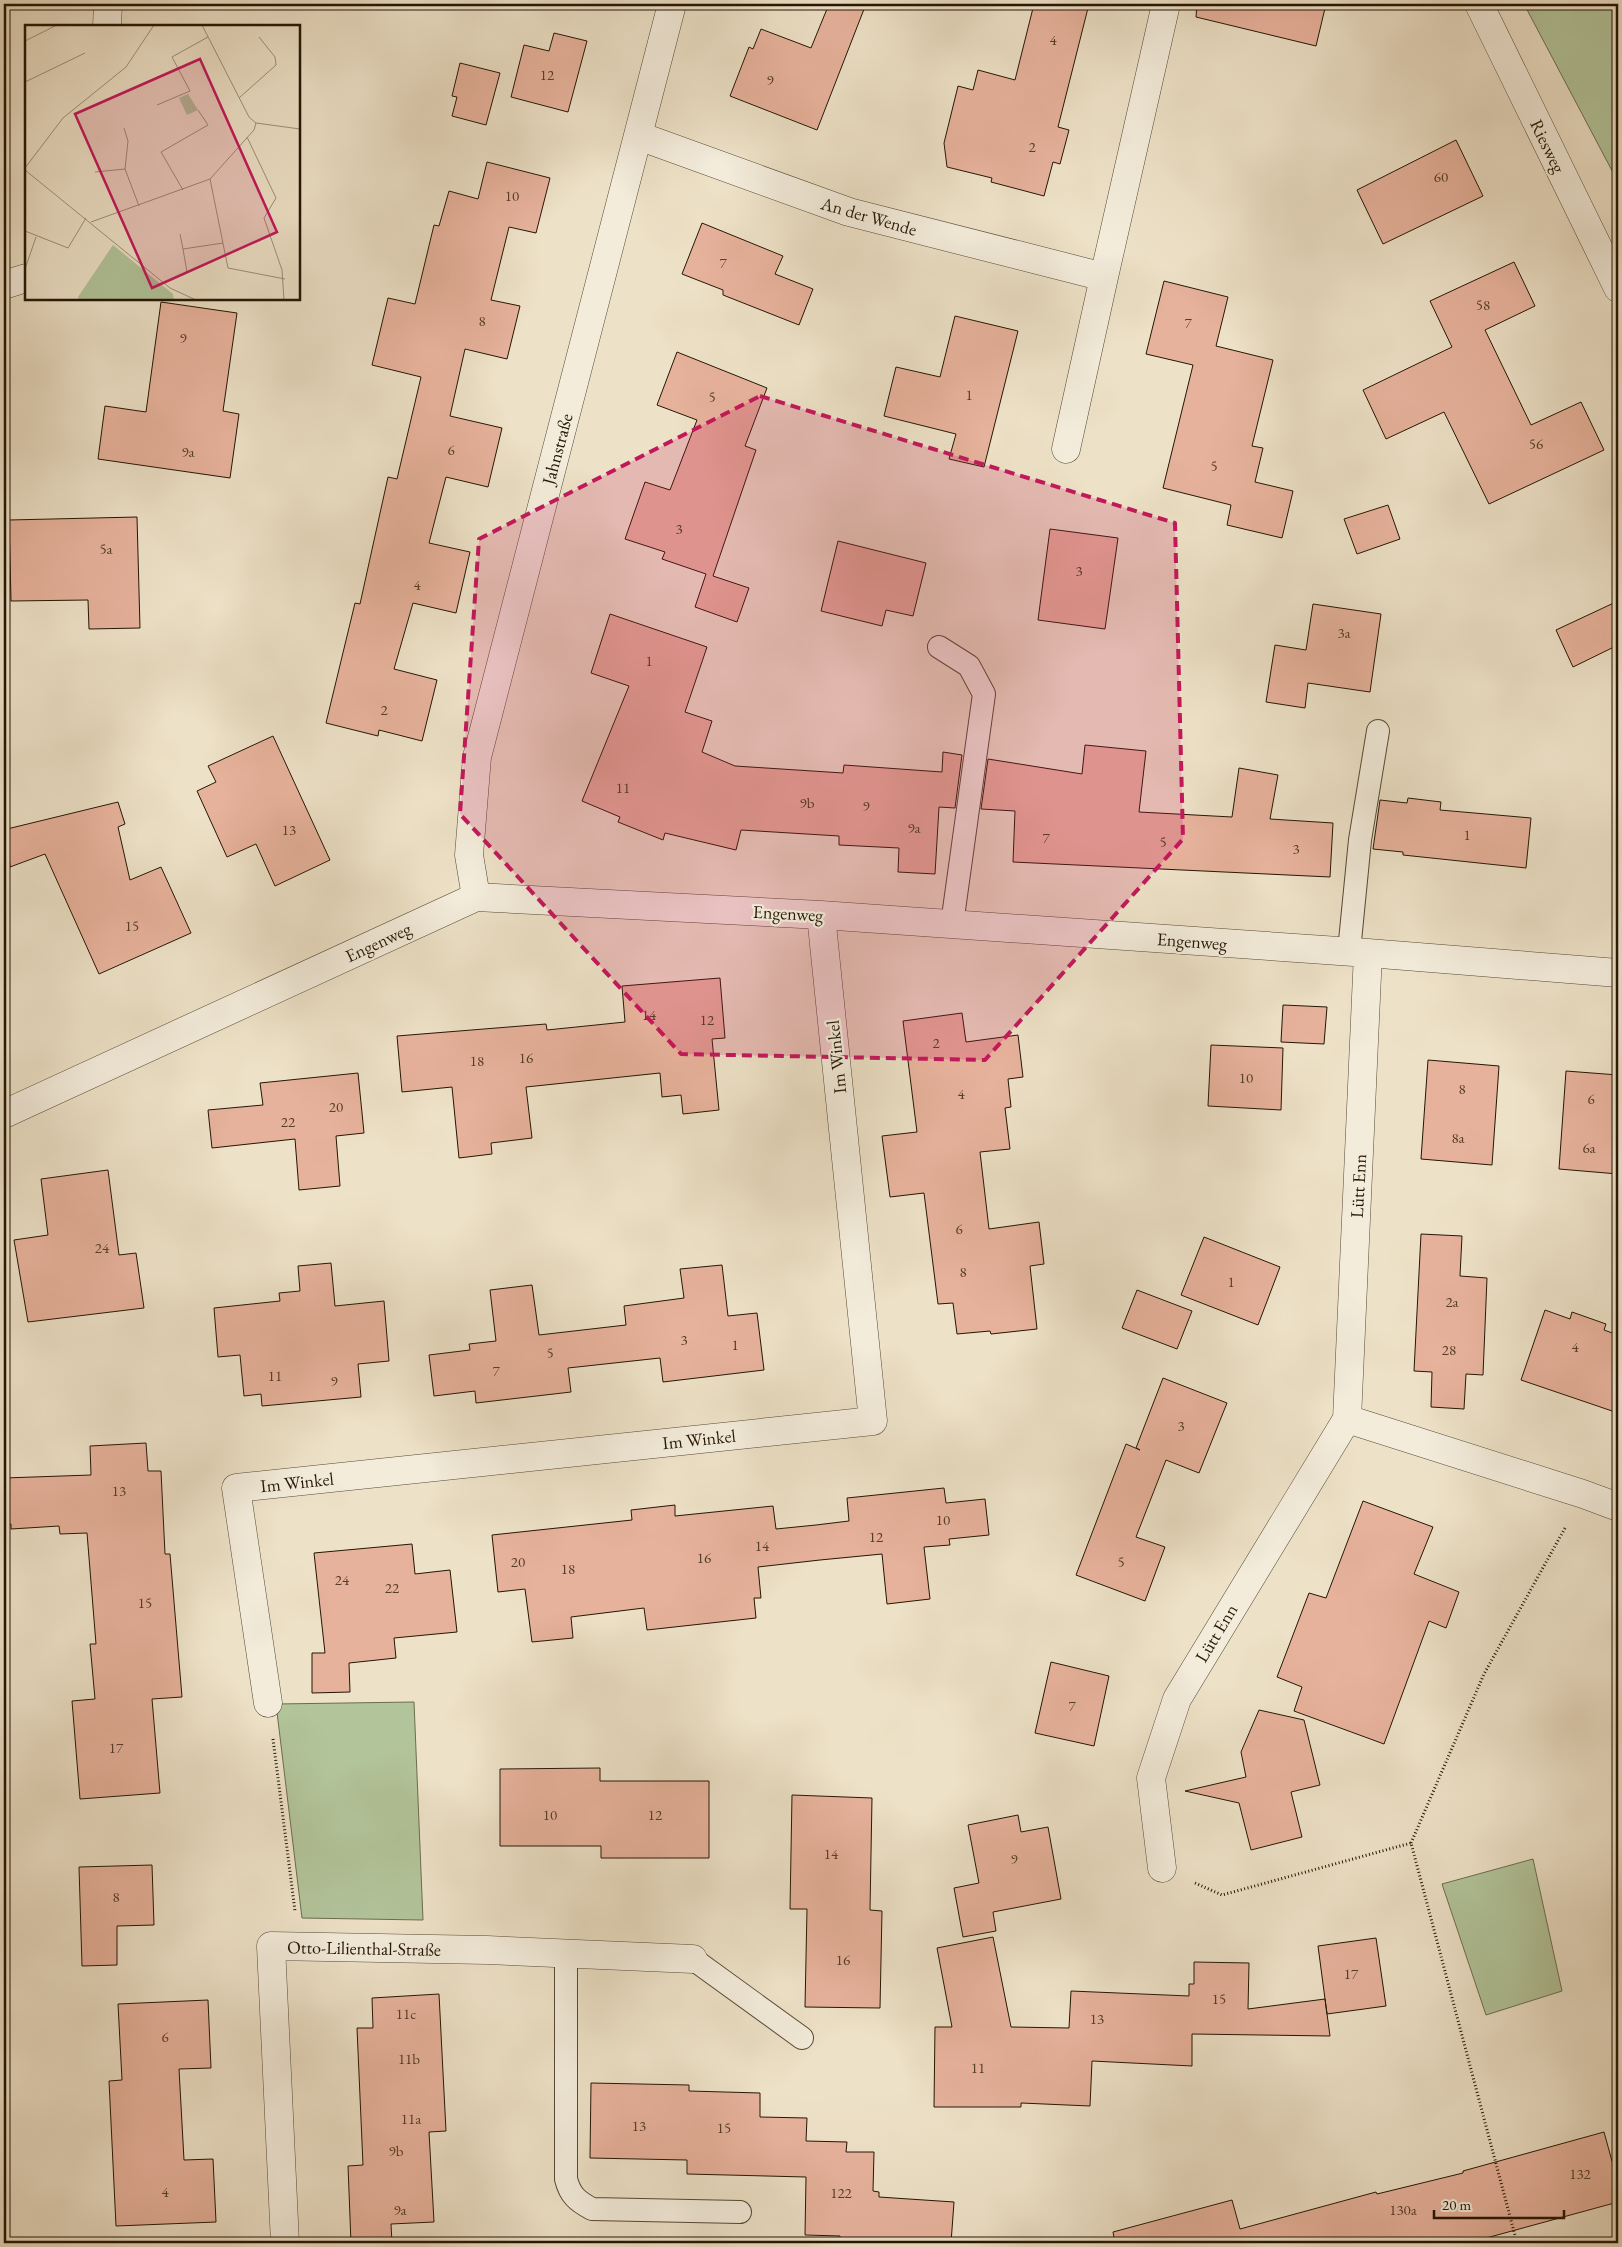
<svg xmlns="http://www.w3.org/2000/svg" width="1622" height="2247" font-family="'EB Garamond',serif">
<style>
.green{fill:#b2c49a;stroke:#6b6d4e}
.building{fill:#e7b29c;stroke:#241603}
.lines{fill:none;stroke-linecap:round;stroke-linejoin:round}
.lane-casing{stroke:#564934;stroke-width:24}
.street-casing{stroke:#564934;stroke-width:29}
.path{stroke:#241603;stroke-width:3;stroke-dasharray:1 2.5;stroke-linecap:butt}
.lane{stroke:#f3ecdb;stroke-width:22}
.street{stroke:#f3ecdb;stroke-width:28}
.marked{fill:#c2185b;fill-opacity:0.2;stroke:#c2185b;stroke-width:4;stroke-dasharray:10 6;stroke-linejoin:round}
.labels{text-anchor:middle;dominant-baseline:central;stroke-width:4.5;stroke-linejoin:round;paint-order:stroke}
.number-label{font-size:15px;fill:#553d29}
.street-label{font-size:18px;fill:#241603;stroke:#f3ecdb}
.inset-road{fill:none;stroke:#9d9079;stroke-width:1}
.view{fill:#c2185b;fill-opacity:0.15;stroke:#c2185b;stroke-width:2.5}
.inset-edge{fill:none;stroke:#241603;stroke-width:2.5}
</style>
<rect width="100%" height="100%" fill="#ede1c7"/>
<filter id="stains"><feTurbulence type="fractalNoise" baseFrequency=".004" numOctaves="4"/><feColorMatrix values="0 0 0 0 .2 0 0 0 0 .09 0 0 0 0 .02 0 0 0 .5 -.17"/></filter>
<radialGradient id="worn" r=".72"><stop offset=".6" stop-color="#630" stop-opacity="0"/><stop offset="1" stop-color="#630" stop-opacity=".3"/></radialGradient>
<path class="green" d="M1524 4H1618V182Z
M414 1702 423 1920 302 1918 276 1704Z
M1533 1859 1562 1991 1486 2015 1442 1884Z"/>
<path class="building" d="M829 4H866L817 130 730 96 749 47 753 49 761 29 811 48Z
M1034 4H1089L1058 127 1069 130 1060 164 1053 162 1044 196 991 182 992 178 947 167 944 143 958 86 973 90 978 70 1015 80Z
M1197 4H1326L1316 46 1196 17Z
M554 33 587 41 568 112 511 97 524 45 549 51Z
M460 63 500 73 486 125 452 116 457 97 452 96Z
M1456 140 1483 196 1383 244 1357 190Z
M487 162 550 178 536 233 509 227 491 300 520 306 507 359 465 349 450 416 502 428 488 487 446 477 429 543 470 552 456 613 413 603 394 669 437 680 422 741 379 730 378 736 326 723 355 603 360 604 388 477 397 479 421 377 372 365 388 298 415 304 434 225 439 226 449 191 478 199Z
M702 223 783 256 775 274 813 289 799 325 723 295V290L682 274Z
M1514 262 1535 306 1485 330 1531 425 1581 402 1604 450 1489 504 1444 412 1386 439 1363 390 1452 347 1430 301Z
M1164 281 1228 297 1216 346 1273 360 1252 446 1263 448 1255 482 1293 491 1282 538 1227 525 1231 505 1163 488 1193 365 1146 354Z
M161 302 237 313 223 411 239 414 230 478 98 459 105 406 146 412Z
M955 316 1018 331 984 467 949 459 956 434 884 416 896 367 940 377Z
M677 352 767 388 745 446 756 450 713 576 749 588 737 622 695 607 706 574 662 559 665 552 625 539 645 482 670 490 697 420 657 405Z
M1388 505 1400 539 1357 554 1344 519Z
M137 517 140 628 89 629 88 600 11 601 9 520Z
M1050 529 1118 538 1105 629 1038 620Z
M838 541 926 563 913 616 886 610 882 626 821 611Z
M1618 601V645L1573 667 1556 630Z
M1313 604 1381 614 1370 692 1308 683 1305 708 1266 702 1275 645 1306 650Z
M610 614 707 647 685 712 712 721 702 752 735 766 843 773 844 765 942 772 943 752 962 755 955 808 939 807 935 874 898 872 899 848 839 845V836L741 830 736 850 665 833 663 840 618 822 620 817 582 801 629 686 591 673Z
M273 736 330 860 275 886 256 844 227 857 197 791 216 782 208 766Z
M1085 745 1146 751 1139 812 1232 817 1239 768 1278 775 1270 819 1333 823 1330 877 1013 862 1015 811 981 809 988 759 1082 774Z
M1408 798 1441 802 1440 810 1531 818 1526 868 1403 855V852L1373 849 1380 800 1407 803Z
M118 802 125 824 118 827 130 880 161 867 191 933 99 974 45 854 10 867 7 829Z
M720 978 725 1038 712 1039 719 1110 683 1114 681 1095 662 1097 660 1073 526 1087 532 1138 491 1143 492 1154 459 1158 452 1087 402 1092 397 1036 546 1024 547 1030 625 1022 622 986Z
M1283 1005 1327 1007 1324 1044 1281 1042Z
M962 1013 966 1042 1018 1035 1023 1077 1008 1079 1011 1107 1005 1108 1010 1149 980 1152 989 1229 1039 1222 1044 1264 1030 1266 1037 1329 991 1334 990 1331 957 1334 953 1303 938 1304 924 1193 890 1197 882 1136 917 1132 903 1021Z
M1211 1045 1283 1048 1281 1110 1208 1106Z
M1428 1060 1499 1066 1492 1165 1421 1159Z
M1566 1071 1618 1075V1174L1559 1169Z
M358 1073 364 1133 336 1136 340 1186 299 1190 295 1139 212 1148 208 1110 263 1105 260 1083Z
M108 1170 119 1255 136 1253 144 1308 28 1322 14 1240 48 1235 41 1179Z
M1421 1234 1462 1236 1460 1276 1487 1278 1483 1375 1466 1374 1464 1409 1431 1407 1432 1372 1414 1371Z
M1204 1237 1280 1267 1258 1325 1181 1295Z
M331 1263 335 1306 384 1301 389 1361 358 1364 361 1397 262 1406 261 1394 244 1396 240 1355 218 1357 214 1308 280 1301 279 1293 300 1291 298 1266Z
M722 1265 728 1316 757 1313 764 1370 663 1382 660 1358 568 1368 571 1392 476 1403 475 1391 434 1396 429 1355 470 1350 469 1344 496 1341 490 1290 532 1285 539 1335 626 1325 624 1306 684 1298 680 1269Z
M1137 1290 1192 1311 1177 1349 1122 1328Z
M1545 1310 1570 1319 1572 1312 1606 1324 1604 1330 1618 1335V1413L1521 1380Z
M1163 1378 1227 1403 1199 1473 1166 1460 1136 1537 1165 1547 1145 1601 1076 1575 1126 1444 1140 1450 1136 1448Z
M146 1443 148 1471H161L165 1554H170L182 1697 152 1699 160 1793 80 1799 72 1701 95 1699 90 1644H96L87 1533 60 1534 59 1526 11 1529V1524L4 1525V1478L91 1475 90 1446Z
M944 1488 946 1503 985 1499 989 1535 949 1539 950 1545 924 1547 930 1599 887 1604 882 1554 820 1560 758 1567 761 1598H754L756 1618 647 1630 644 1608 571 1617 573 1638 532 1642 525 1589 498 1592 492 1535 632 1520 631 1510 675 1505V1516L773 1506 776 1529 816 1525 849 1521 847 1498Z
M1363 1501 1433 1527 1414 1574 1459 1592 1446 1628 1429 1621 1384 1744 1294 1711 1302 1687 1277 1677 1309 1593 1326 1598Z
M412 1544 415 1574 450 1570 457 1632 394 1638 396 1658 349 1663 350 1692 312 1693V1653H325L314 1553Z
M1051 1662 1109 1676 1094 1746 1035 1733Z
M1259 1710 1304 1720 1320 1785 1291 1792 1302 1837 1251 1850 1239 1803 1185 1791 1246 1777 1241 1752Z
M600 1768V1781H709V1858H601V1846H500V1769Z
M792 1795 872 1798 870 1910 882 1911 880 2008 805 2007 807 1909H790Z
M1018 1815 1021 1832 1048 1827 1061 1899 993 1912 996 1931 963 1937 954 1888 979 1883 968 1825Z
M152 1865 154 1925 117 1926V1965L82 1966 79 1867Z
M993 1937 1011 2027 1069 2028 1071 1991 1189 1996V1984H1194V1962L1249 1963 1248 2009 1325 1999 1330 2036 1192 2034V2066L1092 2061 1090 2106 1021 2103V2107H934L935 2027H952L937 1948Z
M1376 1938 1386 2006 1327 2014 1318 1946Z
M439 1994 446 2131 429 2132 434 2222 391 2224 392 2243H351L348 2166 363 2165 357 2028H373L372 1998Z
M208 2000 211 2068 179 2069 184 2160 213 2159 216 2222 116 2226 109 2081 122 2080 118 2004Z
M591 2083 689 2085V2091L760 2093V2117L807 2118 806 2141 847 2142 846 2152H874L873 2191 879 2192V2197L954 2202 951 2243H840V2236L805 2235 806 2177 687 2174V2160L590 2158Z
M1604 2132 1618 2183V2202L1468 2243H1115L1113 2232 1232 2200 1240 2229 1376 2192 1377 2194 1463 2173V2171Z"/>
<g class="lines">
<g class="lane-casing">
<path id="lane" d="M939 647 969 666 984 694 952 924
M1349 951 1360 840 1378 731
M566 1953V2179C570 2195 577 2201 592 2209L740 2212
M693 1959 802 2038"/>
</g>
<g class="street-casing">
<path id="street" d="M1479 4 1618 288
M107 26 108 4
M639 136 849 212 1104 277 1166 4
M4 285 26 278
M1066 449 1104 277
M476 897 469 855 477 757 672 4
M4 1114 476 897 821 915 1368 953 1618 973
M1347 1419 1583 1494 1618 1507
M268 1703 236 1488 873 1421 821 915
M1162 1868 1151 1778 1177 1699 1347 1419 1368 953
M285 2243 271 1946 487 1950 693 1959"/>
</g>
<path class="path" d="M273 1739 295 1911
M1411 1843 1484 1674 1565 1528
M1195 1883 1222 1895 1411 1843 1517 2243"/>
<use href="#lane" class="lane"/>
<use href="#street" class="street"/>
</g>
<path class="marked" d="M760 396 1175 523 1183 839 985 1060 681 1054 460 814 479 539Z"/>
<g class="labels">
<g class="number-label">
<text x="1053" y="39">4</text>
<text x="547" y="74">12</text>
<text x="770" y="79">9</text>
<text x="1032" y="146">2</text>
<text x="1441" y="176">60</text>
<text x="512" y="195">10</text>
<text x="723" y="262">7</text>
<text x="1483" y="304">58</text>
<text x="482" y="320">8</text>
<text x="1188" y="322">7</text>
<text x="183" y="337">9</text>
<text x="969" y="394">1</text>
<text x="712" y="396">5</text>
<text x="1536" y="443">56</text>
<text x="451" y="449">6</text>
<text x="188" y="451">9a</text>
<text x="1214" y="465">5</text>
<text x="679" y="528">3</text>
<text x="106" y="548">5a</text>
<text x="1079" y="570">3</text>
<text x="417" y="584">4</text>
<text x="1344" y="632">3a</text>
<text x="649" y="660">1</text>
<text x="384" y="709">2</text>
<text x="623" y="787">11</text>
<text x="807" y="802">9b</text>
<text x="866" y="805">9</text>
<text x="914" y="827">9a</text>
<text x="289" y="829">13</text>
<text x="1467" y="834">1</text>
<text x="1046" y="837">7</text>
<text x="1163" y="841">5</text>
<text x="1296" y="848">3</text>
<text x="132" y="925">15</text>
<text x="649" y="1014">14</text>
<text x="707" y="1019">12</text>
<text x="936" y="1042">2</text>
<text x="526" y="1057">16</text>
<text x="477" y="1060">18</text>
<text x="1246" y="1077">10</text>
<text x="1462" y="1088">8</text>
<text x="961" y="1093">4</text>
<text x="1591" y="1098">6</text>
<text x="336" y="1106">20</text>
<text x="288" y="1121">22</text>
<text x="1458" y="1137">8a</text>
<text x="1589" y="1147">6a</text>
<text x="959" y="1228">6</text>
<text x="102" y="1247">24</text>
<text x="963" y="1271">8</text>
<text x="1231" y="1281">1</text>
<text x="1452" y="1301">2a</text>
<text x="684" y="1339">3</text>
<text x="735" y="1344">1</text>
<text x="1575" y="1346">4</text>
<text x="1449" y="1349">28</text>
<text x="550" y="1352">5</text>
<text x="496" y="1370">7</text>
<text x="275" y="1375">11</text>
<text x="334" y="1380">9</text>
<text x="1181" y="1425">3</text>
<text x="119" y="1490">13</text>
<text x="943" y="1519">10</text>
<text x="876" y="1536">12</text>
<text x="762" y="1545">14</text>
<text x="704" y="1557">16</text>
<text x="518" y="1561">20</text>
<text x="1121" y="1561">5</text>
<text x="568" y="1568">18</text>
<text x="342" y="1579">24</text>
<text x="392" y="1587">22</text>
<text x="145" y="1602">15</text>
<text x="1072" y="1705">7</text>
<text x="116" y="1747">17</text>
<text x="550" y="1814">10</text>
<text x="655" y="1814">12</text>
<text x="831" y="1853">14</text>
<text x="1014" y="1858">9</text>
<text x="116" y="1896">8</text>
<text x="843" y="1959">16</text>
<text x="1351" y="1973">17</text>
<text x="1219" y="1998">15</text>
<text x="406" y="2013">11c</text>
<text x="1097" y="2018">13</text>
<text x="165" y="2036">6</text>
<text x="409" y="2058">11b</text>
<text x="978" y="2067">11</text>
<text x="411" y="2118">11a</text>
<text x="639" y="2125">13</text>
<text x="724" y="2127">15</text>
<text x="396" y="2150">9b</text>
<text x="1580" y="2173">132</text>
<text x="165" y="2191">4</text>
<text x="841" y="2192">122</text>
<text x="400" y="2209">9a</text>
<text x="1403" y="2209">130a</text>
</g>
<g class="street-label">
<text transform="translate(1548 146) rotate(64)">Riesweg</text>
<text transform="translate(869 216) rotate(16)">An der Wende</text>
<text transform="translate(557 449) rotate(-75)">Jahnstraße</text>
<text transform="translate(788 913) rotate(3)">Engenweg</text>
<text transform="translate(1192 941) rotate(4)">Engenweg</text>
<text transform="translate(378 942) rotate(-25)">Engenweg</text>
<text transform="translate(836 1057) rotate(-96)">Im Winkel</text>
<text transform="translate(1358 1186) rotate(-87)">Lütt Enn</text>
<text transform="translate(699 1439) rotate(-6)">Im Winkel</text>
<text transform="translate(297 1482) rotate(-6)">Im Winkel</text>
<text transform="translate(1216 1633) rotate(-59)">Lütt Enn</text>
<text transform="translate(364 1948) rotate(1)">Otto-Lilienthal-Straße</text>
</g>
</g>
<g transform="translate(25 25)">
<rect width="275" height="275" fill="#ede1c7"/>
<path d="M163 69 173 85 162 90 154 73ZM88 220 148 269 149 275H54L53 272Z" fill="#b2c49a"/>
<path class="inset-road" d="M177 0 224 92 231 98 275 104M0 16 32 0M0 57 60 28M214 73 251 40 250 32 234 12M132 80 165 66 147 32 183 12M99 103 103 116 100 144 114 181M222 112 251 173 239 193 257 245 259 275M0 143 38 93 101 42 129 0M0 145 145 263 171 275M70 147 100 144M185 154 203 243 260 254M158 165 136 127 183 100 173 85M66 197 185 154 229 105 231 98M0 206 43 223 61 193M155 209 158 224M0 244 11 212M162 247 158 224 198 218"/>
<path class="view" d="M175 34 252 207 127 263 50 89Z"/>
<rect width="275" height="275" class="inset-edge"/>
</g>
<rect width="1622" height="2247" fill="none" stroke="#ede1c7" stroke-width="20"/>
<rect x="5" y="5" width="1612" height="2237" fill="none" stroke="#241603" stroke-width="2.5"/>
<rect x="10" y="10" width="1602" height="2227" fill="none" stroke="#241603"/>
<path d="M1434 2210v8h130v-8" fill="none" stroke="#241603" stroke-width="2.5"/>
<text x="1442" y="2210" font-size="15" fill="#241603" stroke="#f3ecdb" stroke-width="4" paint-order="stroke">20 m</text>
<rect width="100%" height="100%" filter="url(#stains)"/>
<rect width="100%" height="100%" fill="url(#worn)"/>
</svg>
